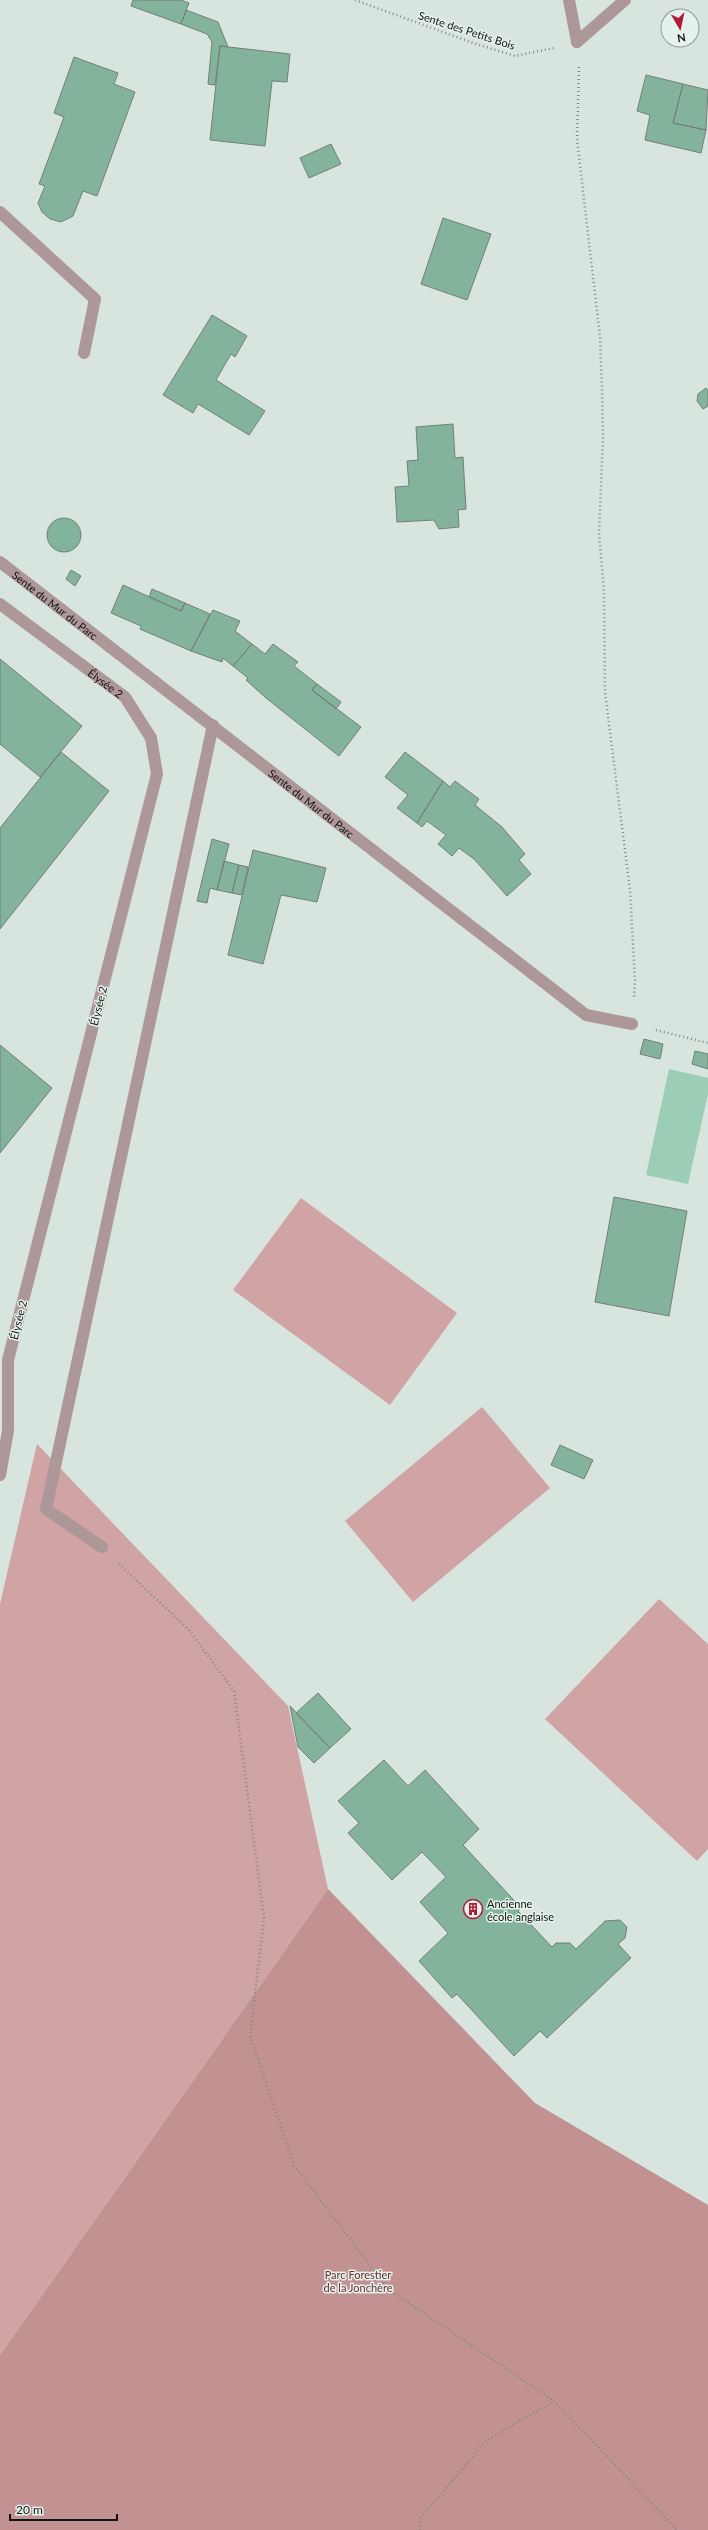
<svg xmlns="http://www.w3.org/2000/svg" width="708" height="2530" font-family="Lato,sans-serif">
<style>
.green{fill:#d0a3a4}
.forest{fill:#c29192}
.water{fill:#9ccdb5}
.building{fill:#84b39c;stroke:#737f79}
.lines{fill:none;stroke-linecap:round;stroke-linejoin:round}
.path{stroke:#828b86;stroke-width:2.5;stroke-dasharray:1 3;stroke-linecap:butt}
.service{stroke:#ae9798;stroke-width:12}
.minor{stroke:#ae9798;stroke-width:12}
.labels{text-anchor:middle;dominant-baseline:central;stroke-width:3;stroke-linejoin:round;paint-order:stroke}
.street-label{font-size:11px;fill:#101513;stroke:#e5f2eb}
.poi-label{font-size:11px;fill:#101513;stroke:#e5f2eb;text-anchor:start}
.park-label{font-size:11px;fill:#6b2c32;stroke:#e5f2eb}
</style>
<rect width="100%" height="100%" fill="#d8e5de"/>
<path class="green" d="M301 1198 457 1313 390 1405 233 1290Z
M482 1407 550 1488 413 1602 345 1521Z
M37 1444 288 1706 328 1889 0 2355V1604Z
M659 1599 708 1644V1849L697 1861 545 1719Z"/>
<path class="forest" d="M328 1889 535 2103 708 2205V2530H0V2355Z"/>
<path class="water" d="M669 1069 708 1078V1094L688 1184 646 1175Z"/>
<path class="building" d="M133 0H181L189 3 181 24 131 6Z
M186 10 218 22 228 47 220 46 215 85 208 84 212 42 207 34 181 24Z
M220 46 290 54 287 82 272 81 265 146 210 140Z
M74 57 118 73 114 84 135 92 97 196 83 191 73 216 61 222 50 219 42 212 38 203 45 186 39 184 64 117 54 113Z
M646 75 683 84 673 123 706 130 701 153 645 140 650 115 637 111Z
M683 84 708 90 706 130 673 123Z
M331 144 341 164 309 178 300 158Z
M443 218 491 234 467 300 421 284Z
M212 315 247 336 235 357 231 354 216 380 265 411 249 435 198 404 193 413 163 395Z
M706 388 708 391V406L703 409 697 401 698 394Z
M453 424 455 458 463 457 466 509 458 510 459 527 439 529 434 520 397 522 395 487 409 486 407 461 418 460 416 427Z
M47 535a17 17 0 1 1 34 0a17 17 0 1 1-34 0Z
M71 570 81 576 75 586 66 579Z
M123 585 181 611 185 603 210 614 191 651 140 629 141 626 111 613Z
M152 589 185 603 181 611 149 597Z
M213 610 240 621 235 631 252 644 233 666 223 658 222 662 191 651Z
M252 644 265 654 273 644 298 662 294 666 317 684 312 690 361 727 339 756 266 698 246 680 248 678 233 666Z
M0 659 82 726 40 777 0 744Z
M317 684 341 702 336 709 312 690Z
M61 752 109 791 0 929V828Z
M405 752 443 781 417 823 397 808 408 795 385 777Z
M443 781 450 787 455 781 479 799 475 805 502 827 525 854 519 860 531 874 507 896 474 859 459 848 452 856 438 844 446 835 427 821 422 827 417 823Z
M212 839 229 844 217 890 210 888 207 903 197 901Z
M253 850 326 868 317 902 281 895 263 964 228 955Z
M224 861 239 865 232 893 217 890Z
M239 865 248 867 242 895 232 893Z
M644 1039 663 1044 660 1059 640 1054Z
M0 1045 52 1088 0 1153Z
M695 1051 708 1054V1069L692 1064Z
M614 1197 687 1211 669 1316 595 1302Z
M560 1445 593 1460 584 1479 551 1465Z
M318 1693 351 1729 330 1748 296 1713Z
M290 1706 330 1748 314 1763 298 1747Z
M384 1760 408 1786 425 1770 479 1829 463 1845 521 1908 518 1911 552 1947 556 1943H570L576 1949 605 1921 620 1920 627 1927 625 1938 618 1944 631 1958 547 2038 540 2031 514 2056 457 1994 452 1998 419 1961 448 1933 420 1902 446 1877 422 1852 392 1880 348 1833 359 1823 338 1801Z"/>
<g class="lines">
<path class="path" d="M355 0 476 44 515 56 554 48
M579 67 577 139 600 337 602 390 603 438 599 533 604 591 605 692 630 890 635 980 634 999
M656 1030 708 1043
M119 1564 189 1630 234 1691 264 1918 250 2036 294 2165 388 2289 554 2401 677 2530
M420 2530V2519L487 2440 554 2401"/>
<path class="service" d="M0 212 95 299 84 353"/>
<g class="minor">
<path d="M569 0 577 42"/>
<path d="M577 42 625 0"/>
<path id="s1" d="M0 562 586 1015 632 1024"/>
<path id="s2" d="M0 604 125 697 151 738 157 774 8 1360V1431L0 1475"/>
<path d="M102 1547 46 1509 213 725"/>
</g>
</g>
<defs>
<g id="building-ring" transform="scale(1)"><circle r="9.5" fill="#e5f2eb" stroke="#af1b3b" stroke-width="1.5"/><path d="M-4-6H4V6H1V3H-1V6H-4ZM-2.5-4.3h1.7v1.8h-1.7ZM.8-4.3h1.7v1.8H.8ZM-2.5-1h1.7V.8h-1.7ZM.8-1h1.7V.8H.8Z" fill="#af1b3b"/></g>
</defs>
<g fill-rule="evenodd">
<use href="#building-ring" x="473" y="1909"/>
</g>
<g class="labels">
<g class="street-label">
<text transform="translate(467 30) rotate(18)">Sente des Petits Bois</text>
<text stroke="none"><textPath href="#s1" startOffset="70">Sente du Mur du Parc</textPath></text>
<text stroke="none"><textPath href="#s2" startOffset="132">Élysée 2</textPath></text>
<text stroke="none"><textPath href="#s1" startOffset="394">Sente du Mur du Parc</textPath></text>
<text transform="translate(98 1006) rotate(-76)">Élysée 2</text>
<text transform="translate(18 1320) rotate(-76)">Élysée 2</text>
</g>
<g class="poi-label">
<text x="487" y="1903">Ancienne<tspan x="487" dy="13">école anglaise</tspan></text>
</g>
<g class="park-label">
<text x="358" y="2274">Parc Forestier<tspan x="358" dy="13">de la Jonchère</tspan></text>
</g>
</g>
<g transform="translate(680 28) rotate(171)"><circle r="19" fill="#e5f2eb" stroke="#909a95"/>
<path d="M0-3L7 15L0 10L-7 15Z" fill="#af1b3b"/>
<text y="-6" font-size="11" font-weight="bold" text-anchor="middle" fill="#101513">N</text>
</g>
<path d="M10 2514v6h107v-6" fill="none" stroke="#101513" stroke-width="2"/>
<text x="16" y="2514" font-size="12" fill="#101513" stroke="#e5f2eb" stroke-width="3" paint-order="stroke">20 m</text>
</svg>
